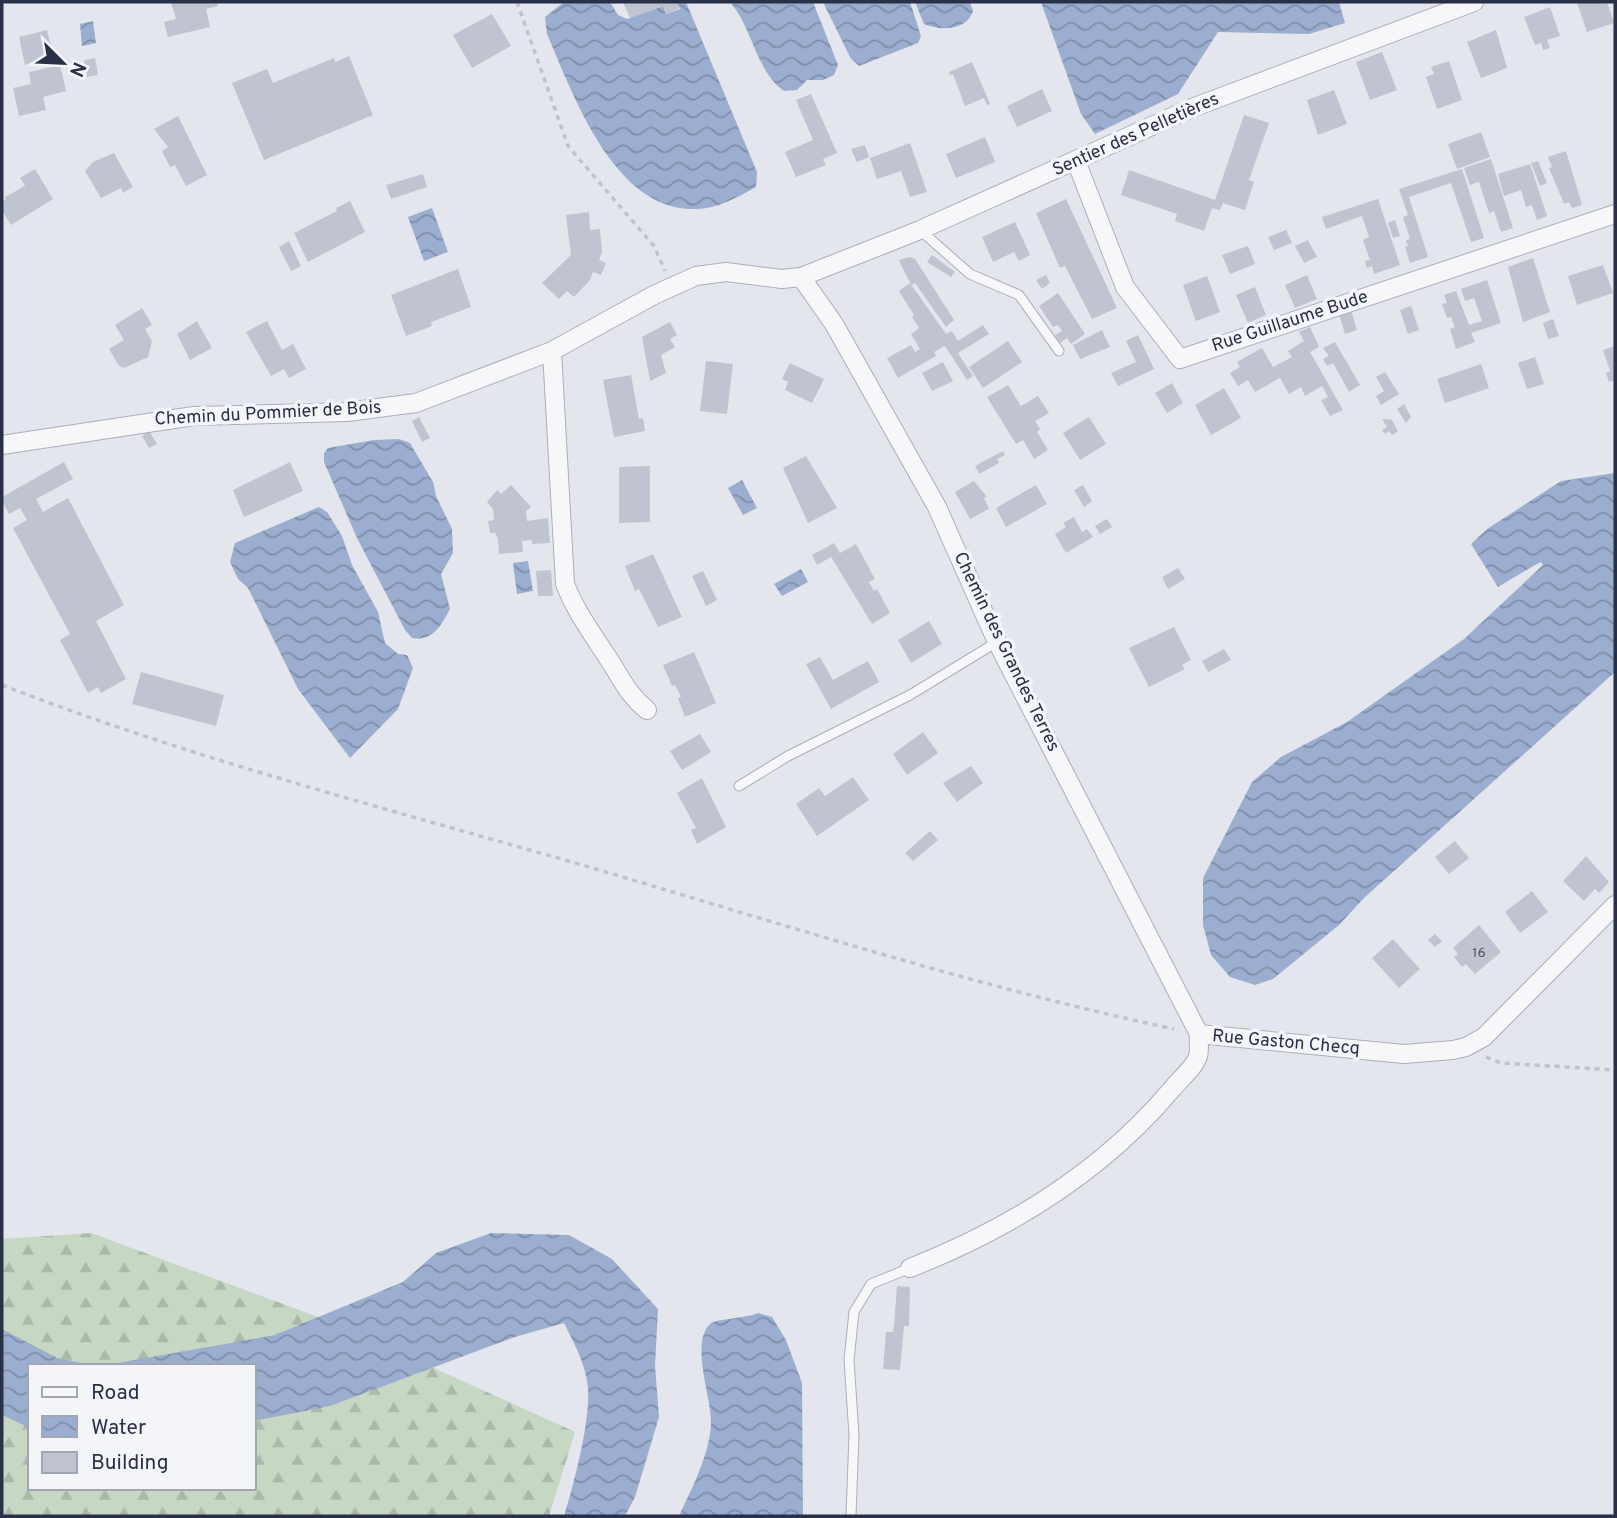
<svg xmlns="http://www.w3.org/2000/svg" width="1617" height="1518" font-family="Overpass,sans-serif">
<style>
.forest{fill:url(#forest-firs);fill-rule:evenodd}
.water{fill:url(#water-waves)}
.building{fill:#c0c4d0}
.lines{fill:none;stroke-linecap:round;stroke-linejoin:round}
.lane-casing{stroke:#abafba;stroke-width:11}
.street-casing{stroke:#abafba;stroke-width:20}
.path{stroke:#c1c3cb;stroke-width:3.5;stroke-dasharray:5 5;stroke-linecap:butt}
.lane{stroke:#f7f7fa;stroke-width:9}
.street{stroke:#f7f7fa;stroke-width:18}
.labels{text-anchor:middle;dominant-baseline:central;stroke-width:7;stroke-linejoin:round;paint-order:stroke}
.number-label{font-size:14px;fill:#4f5569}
.street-label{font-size:18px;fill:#293047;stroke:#f3f5f9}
</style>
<defs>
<pattern id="forest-firs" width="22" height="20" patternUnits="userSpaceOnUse" patternTransform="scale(1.75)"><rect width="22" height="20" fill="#c6d7c4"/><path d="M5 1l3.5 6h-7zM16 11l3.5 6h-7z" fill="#aab9aa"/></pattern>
<pattern id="water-waves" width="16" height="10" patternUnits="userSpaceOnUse" patternTransform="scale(1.75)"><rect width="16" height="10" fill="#9caecf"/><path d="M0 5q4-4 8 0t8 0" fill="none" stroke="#7f8eaa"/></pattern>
</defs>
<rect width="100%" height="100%" fill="#e3e6ec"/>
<path class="forest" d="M91 1233 337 1324 575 1432 549 1516H2V1239ZM30 1366H254V1488H30Z"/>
<path class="water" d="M564 2H610L618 15 627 19 663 6 666 14 680 9 677 2H686L757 172 756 187C738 197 717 209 696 209 614 212 573 94 547 34L545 17Z
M730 2H813L838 65 834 75 823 80H807L797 90 784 91C755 70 753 28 730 2Z
M823 2H910L921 36 918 43 859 66 850 57Z
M915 2H970L973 11C967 31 940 31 924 24Z
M1041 2H1339L1345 23 1309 34 1218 32 1178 94 1095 134 1081 114Z
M93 21 96 43 82 46 80 24Z
M432 208 448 252 424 261 408 217Z
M374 440 399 439 410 443 433 482 436 496 452 529 453 553 441 574 450 609C442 624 433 642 412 638L405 630 357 538 324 462V453L328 448Z
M1615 473V672L1364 898 1339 925 1273 979 1255 985 1230 977 1211 955 1203 925V878L1252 782 1281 757 1347 722 1464 639 1543 565 1541 562 1535 565 1498 587 1471 544 1487 529 1561 481Z
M742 480 757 508 743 515 728 488Z
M319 507 327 512 342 536 352 565 378 612 385 643 398 654 407 655 413 668 398 709 350 758 298 689 248 588 238 579 230 562 235 543Z
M528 561 533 591 517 594 513 563Z
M801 569 808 582 782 596 774 584Z
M491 1233 569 1235 612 1259 658 1309 655 1366 659 1417 635 1497 625 1516H564C574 1483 590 1423 588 1389 587 1367 574 1343 564 1323L515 1337 330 1406 254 1421V1366H101L275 1335 403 1282 436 1253Z
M758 1313 772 1317 786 1340 802 1383 803 1516H679C692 1488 709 1456 711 1424 712 1397 689 1342 711 1323 717 1319 747 1318 758 1313Z
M2 1329 57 1358 97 1366H30V1428L2 1415Z"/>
<path class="building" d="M171 2H217L218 6 206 9 210 27 168 37 164 22 176 19Z
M623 2H677L680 8 666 14 663 6 630 18Z
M1577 2H1607L1614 23 1587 32Z
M1550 7 1560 36 1547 40 1550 48 1543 50 1541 43 1535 45 1524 17Z
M492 14 511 46 472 68 453 35Z
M47 30 54 57 25 65 19 37Z
M1496 30 1507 68 1481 78 1467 42Z
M1382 52 1397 90 1370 100 1356 62Z
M349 56 373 115 264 160 232 83 267 69 273 83 334 58 335 62Z
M95 58 98 75 87 77 84 60Z
M1449 61 1462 100 1437 109 1426 77 1434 74 1431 67Z
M972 62 990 104 987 105 984 98 965 106 953 74 950 75 949 72Z
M60 65 66 91 43 97 46 110 19 116 13 88 31 84 29 72Z
M1042 89 1052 111 1017 127 1007 106Z
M1334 90 1347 124 1318 135 1307 100Z
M811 94 837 153 823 159 826 165 796 177 785 152 813 140 796 100Z
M1244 115 1269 123 1249 180 1254 182 1245 210 1223 203 1220 210 1212 208 1204 231 1175 221 1177 214 1121 195 1129 170 1215 200Z
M178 116 207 175 186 186 175 165 170 167 162 151 168 147 154 129Z
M1481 132 1490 157 1457 169 1448 144Z
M985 137 995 162 956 178 946 154Z
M910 143 927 192 910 197 901 171 877 179 870 158Z
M865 145 869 157 857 162 851 149Z
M1566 151 1582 205 1572 208 1569 202 1564 204 1549 168 1552 167 1548 157Z
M114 153 133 187 123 193 121 188 101 198 85 171 93 162Z
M1491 159 1513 228 1501 232 1494 211 1489 213 1479 182 1470 185 1464 168Z
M1538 161 1547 183 1540 186 1531 163Z
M1530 164 1547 216 1537 220 1532 205 1526 207 1521 190 1504 196 1498 174Z
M35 169 53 199 11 225 2 210V202L6 199 5 197 25 186 20 178Z
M1462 169 1484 238 1471 242 1451 183 1409 197 1428 257 1410 263 1405 247 1408 246 1406 240 1410 239 1403 217 1408 215 1399 189Z
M423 174 427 187 391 199 386 185Z
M1066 199 1117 308 1092 319 1065 266 1060 268 1036 213Z
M1378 199 1400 265 1374 274 1372 266 1367 268 1365 261 1370 260 1363 240 1369 237 1362 216 1326 229 1322 217Z
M350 201 365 232 308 262 294 233 337 211 336 208Z
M589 212 590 230 600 229 602 252 599 260 606 263 601 275 593 272 590 280 574 297 567 291 559 299 542 283 571 255 566 215Z
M1395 220 1400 236 1393 238 1388 223Z
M1015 222 1030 255 1019 261 1014 252 993 262 982 237Z
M1286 230 1292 243 1274 250 1268 237Z
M1308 240 1317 257 1304 263 1295 246Z
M289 241 301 266 291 271 279 247Z
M1248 246 1255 264 1230 274 1222 255Z
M932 255 955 272 951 277 927 262Z
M910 257 915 259 954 320 946 327 915 283 912 285 907 277 899 260Z
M1533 258 1550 312 1523 322 1508 267Z
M1603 265 1613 293 1577 305 1568 276Z
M458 269 471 307 431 322 432 326 406 336 391 295Z
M1046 275 1050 283 1042 289 1036 280Z
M1307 275 1317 299 1295 308 1285 285Z
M1207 276 1220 312 1196 321 1183 285Z
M1487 280 1501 323 1471 333 1475 342 1456 349 1450 329 1455 327 1451 317 1447 318 1442 304 1447 303 1444 295 1456 291 1469 325 1482 321 1474 298 1465 301 1461 289Z
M910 283 946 334 952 331 958 341 983 325 989 334 958 353 973 376 967 380 945 346 934 352 936 356 898 378 887 358 911 345 915 352 920 349 911 334 919 328 912 317 914 315 899 291Z
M1255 287 1266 315 1248 323 1236 295Z
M1058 293 1085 334 1071 344 1067 338 1060 343 1055 335 1062 331 1058 325 1053 327 1039 306Z
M1411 306 1419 330 1408 334 1400 310Z
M142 308 152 325 145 329 152 341 148 357 124 368 119 366 109 349 124 340 115 325Z
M1351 310 1357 330 1345 334 1339 314Z
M1553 319 1559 336 1548 339 1543 323Z
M197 321 212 348 190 360 177 334Z
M267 321 282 350 293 344 306 369 289 378 284 369 271 376 246 332Z
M670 322 677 335 670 339 675 347 661 355 666 373 650 381 642 337Z
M1310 327 1319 347 1310 352 1343 410 1330 416 1321 400 1328 397 1322 386 1305 396 1301 387 1289 394 1280 378 1255 392 1248 380 1238 386 1230 373 1240 367 1237 362 1262 348 1273 367 1292 357 1288 351 1304 341 1299 332Z
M1102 330 1110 347 1080 359 1073 345Z
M1138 335 1154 369 1118 386 1111 373 1136 362 1126 341Z
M1008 341 1022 362 983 388 969 367Z
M1335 342 1360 385 1349 392 1333 363 1327 366 1323 359 1329 356 1323 348Z
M1615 346V380L1609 382 1606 373 1610 371 1603 350Z
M1535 357 1544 384 1527 389 1518 363Z
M706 361 733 364 727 414 700 411Z
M943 362 953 381 932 391 922 373Z
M790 363 824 379 812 403 785 390 788 382 782 379Z
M1481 364 1489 388 1445 403 1437 379Z
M1385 372 1399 394 1381 405 1376 396 1384 391 1376 377Z
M631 375 639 419 643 418 645 431 614 437 603 380Z
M1172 383 1183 403 1167 413 1155 393Z
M1008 385 1021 406 1038 396 1049 413 1035 421 1040 429 1037 432 1048 450 1034 459 1023 440 1016 444 987 397Z
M1224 388 1241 418 1211 435 1195 405Z
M1404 404 1411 417 1406 423 1397 409Z
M419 417 430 438 422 442 412 421Z
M1089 417 1106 444 1080 460 1063 433Z
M1382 419 1392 420 1398 431 1392 435 1389 431 1385 434 1382 430 1387 427Z
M149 431 157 444 149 448 142 436Z
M1003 451 1005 455 997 459 999 463 979 474 975 466Z
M806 456 837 508 808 523 783 468Z
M64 462 73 479 36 499 43 512 68 498 124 605 96 621 126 679 101 693 98 687 88 693 60 640 70 634 13 528 27 520 20 508 9 514 2 501V497Z
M290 462 303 491 244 517 233 490Z
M650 466V522L619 523V467Z
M974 481 987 497 984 498 989 509 970 519 955 492Z
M511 485 531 507 526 511 527 521 548 518 550 543 532 544V540L522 541 523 552 499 554 498 539 495 533H490L488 521 494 520 493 509 487 502 497 490 501 494Z
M1036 485 1047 504 1006 527 996 508Z
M1083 485 1092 501 1084 507 1074 490Z
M1074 517 1082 532 1087 529 1093 537 1066 553 1055 534 1066 527 1063 523Z
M1107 519 1112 527 1100 534 1095 526Z
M834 543 840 553 856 544 875 579 869 582 874 591 877 589 890 613 872 624 831 557 817 565 812 555Z
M653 554 682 617 658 627 639 589 635 591 625 566Z
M1178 568 1185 579 1168 589 1162 577Z
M551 570 553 596H538L536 571Z
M703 571 717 600 706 606 692 576Z
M929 621 942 644 911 663 898 640Z
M1174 627 1191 660 1182 665 1185 669 1149 687 1129 648Z
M1224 649 1231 660 1208 672 1202 661Z
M694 652 716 703 685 717 678 698 681 697 675 685 672 686 663 665Z
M820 657 833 680 868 661 879 682 831 709 806 664Z
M141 672 224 695 216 726 132 704Z
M923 732 938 753 907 775 893 754Z
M700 734 711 752 682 770 670 751Z
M971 766 983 783 957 802 943 783Z
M853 777 869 800 817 836 796 804 819 788 825 796Z
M702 778 726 827 697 844 691 830 696 828 677 793Z
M930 831 938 840 913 861 905 853Z
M1455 841 1469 858 1449 874 1435 857Z
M1586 856 1609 882 1599 893 1595 889 1584 901 1563 881Z
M1532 891 1548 912 1520 933 1505 912Z
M1479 925 1501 952 1475 974 1466 964 1462 967 1454 957 1458 954 1453 948Z
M1435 934 1442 941 1435 947 1428 940Z
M1393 939 1420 969 1399 988 1372 958Z
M897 1286 910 1287 909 1326H904L900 1370 883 1369 886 1332H893L894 1326Z"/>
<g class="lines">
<g class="lane-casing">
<path id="lane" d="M920 230 970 274 1019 295 1059 351
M739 786 788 756 910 695 997 642
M851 1516 854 1435 849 1360 854 1312 871 1284 910 1268"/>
</g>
<g class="street-casing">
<path id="street" d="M1076 161 1125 287 1180 359 1615 214
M801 277 834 324 937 507 997 642 1199 1034C1198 1041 1200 1050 1198 1056 1195 1067 1179 1080 1172 1089 1103 1171 1009 1229 910 1268
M552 351 565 584C575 610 589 629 604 652 620 675 625 692 647 710
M2 445 194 416 347 412 416 403 552 351 654 295 696 276 726 272 782 279 801 277 920 230 1192 108 1474 2
M1199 1034 1404 1054 1453 1050 1466 1047 1484 1037 1615 905"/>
</g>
<path class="path" d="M517 2 568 146 654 246 665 271
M2 685C185 756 376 806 565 860 767 919 968 985 1174 1029
M1486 1057 1501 1063 1615 1070"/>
<use href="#lane" class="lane"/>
<use href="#street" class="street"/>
</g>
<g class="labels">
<g class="number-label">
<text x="1479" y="953">16</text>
</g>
<g class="street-label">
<text transform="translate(1136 135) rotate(-24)">Sentier des Pelletières</text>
<text transform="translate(1290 322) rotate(-18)">Rue Guillaume Bude</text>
<text transform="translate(268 414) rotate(-3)">Chemin du Pommier de Bois</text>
<text transform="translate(1006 652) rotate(64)">Chemin des Grandes Terres</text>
<text transform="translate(1286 1043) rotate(5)">Rue Gaston Checq</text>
</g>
</g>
<rect width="1617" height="1518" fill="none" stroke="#293047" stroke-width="7"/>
<rect x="28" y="1364" width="228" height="126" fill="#f3f5f9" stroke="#a2a6b2" stroke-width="2"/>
<rect x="42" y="1387" width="35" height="10" fill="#f7f7fa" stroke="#a2a6b2" stroke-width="2"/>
<text x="91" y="1399" font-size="21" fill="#293047">Road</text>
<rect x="42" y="1416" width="35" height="21" fill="url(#water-waves)" stroke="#a2a6b2" stroke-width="2"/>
<text x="91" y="1434" font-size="21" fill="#293047">Water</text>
<rect x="42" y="1452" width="35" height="21" fill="#c0c4d0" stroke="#a2a6b2" stroke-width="2"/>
<text x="91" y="1469" font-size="21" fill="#293047">Building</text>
<g transform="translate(63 63) rotate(114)" stroke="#f3f5f9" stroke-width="5" paint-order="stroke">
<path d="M0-5L12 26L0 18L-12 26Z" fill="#293047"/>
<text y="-10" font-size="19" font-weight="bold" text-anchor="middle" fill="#293047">N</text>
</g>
</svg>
